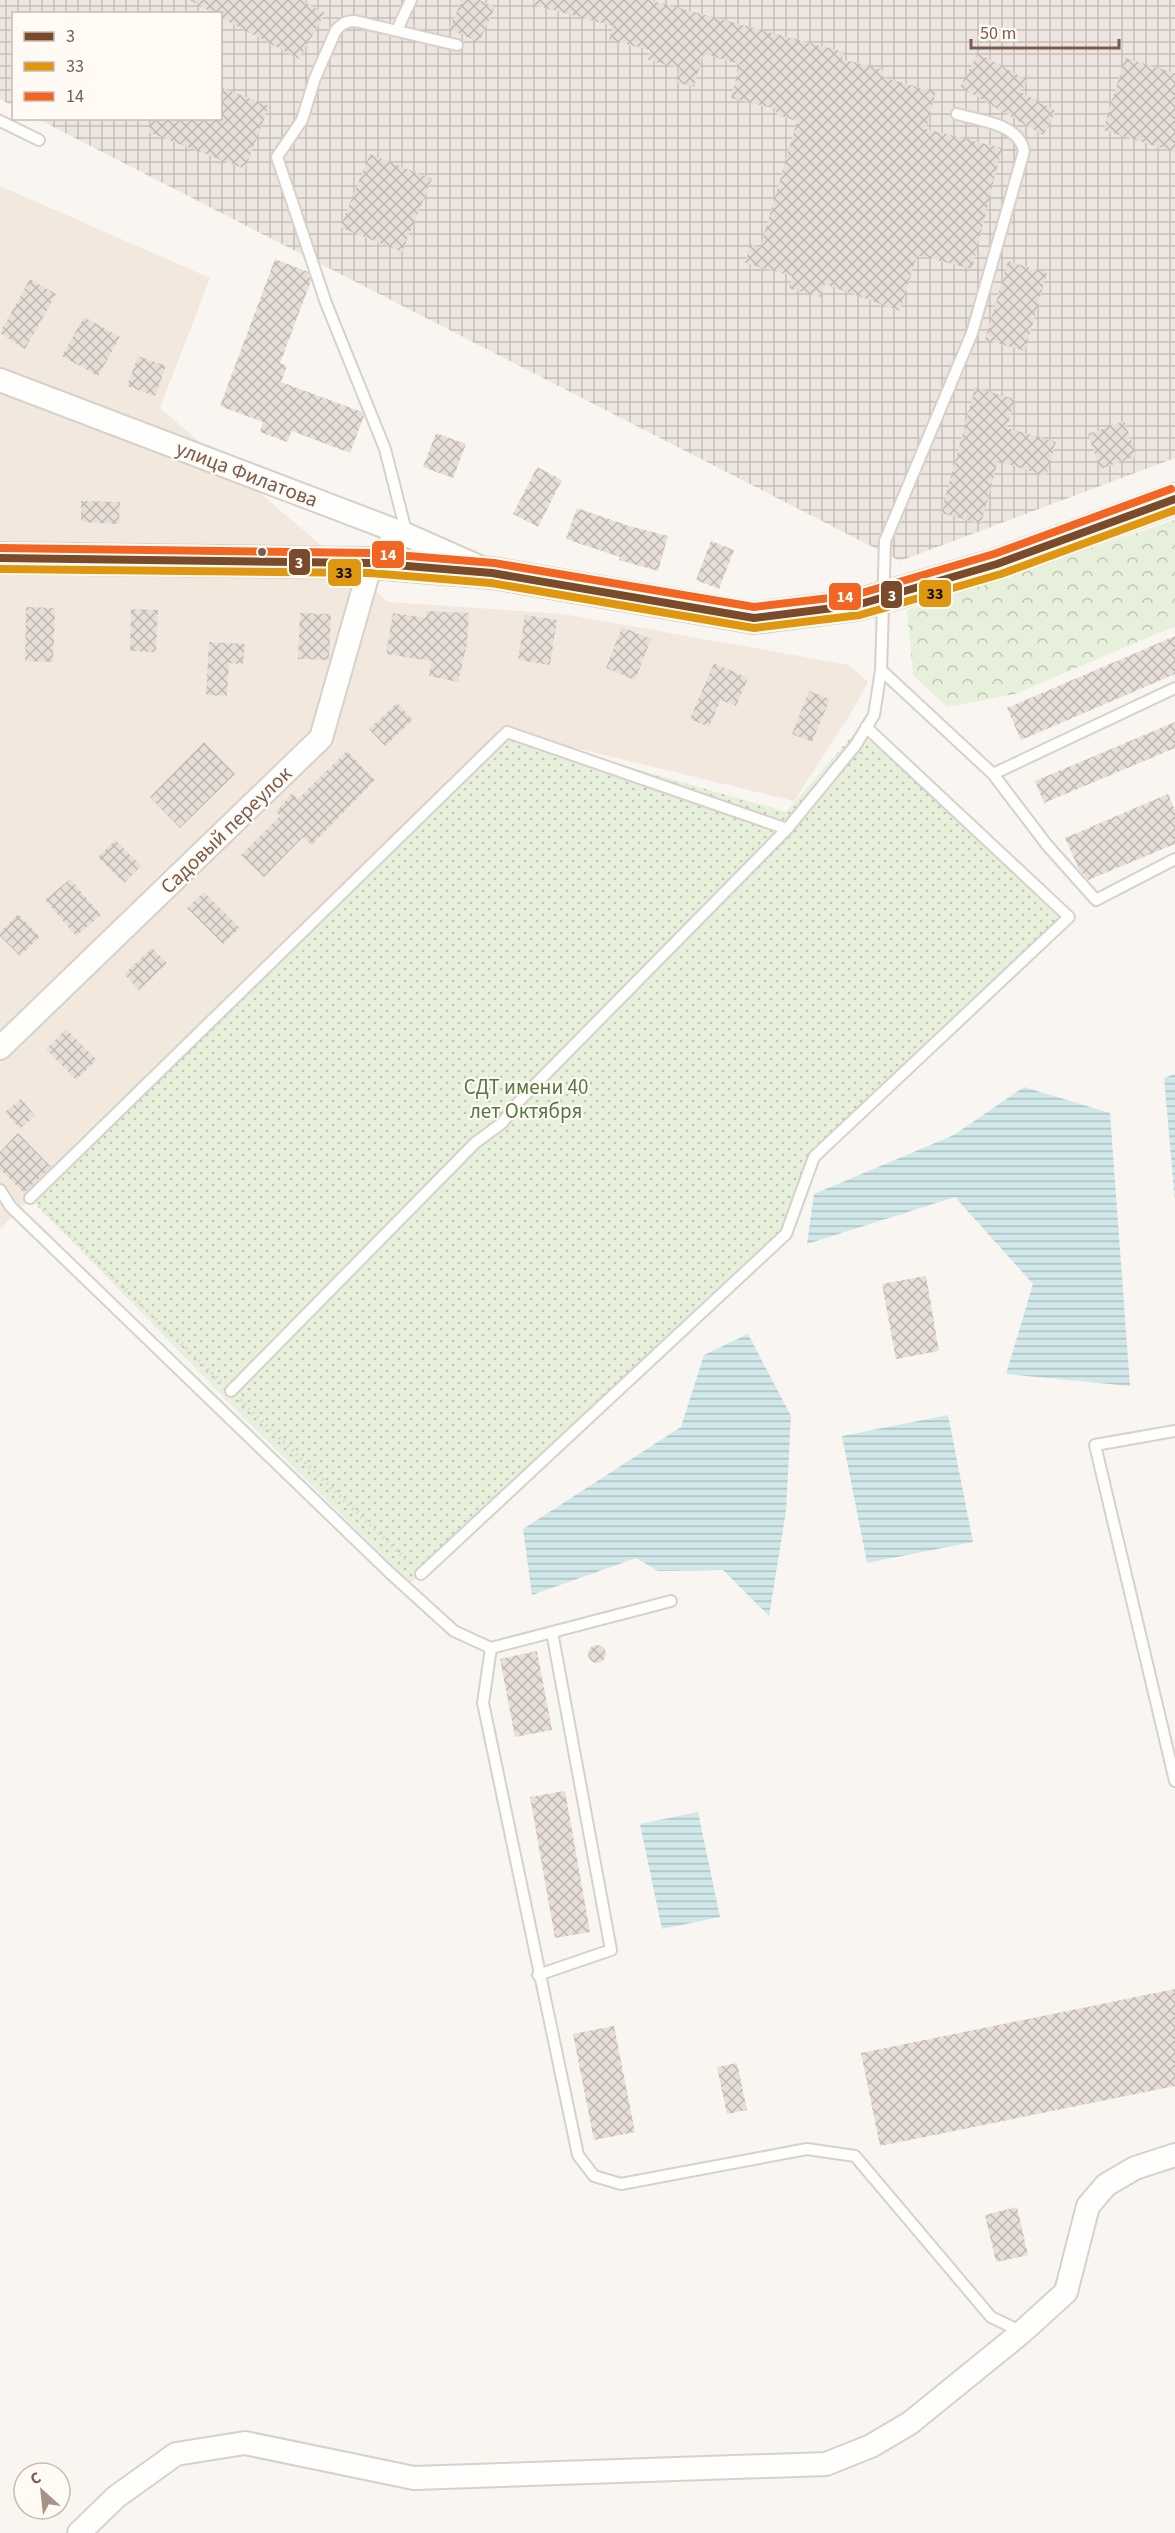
<svg xmlns="http://www.w3.org/2000/svg" width="1175" height="2533" font-family="'Source Sans 3',sans-serif">
<style>
.residential{fill:#f2e8de}
.industrial{fill:url(#industrial-grid)}
.grass{fill:url(#grass-dots)}
.forest{fill:url(#forest-crowns)}
.water{fill:url(#water-rules)}
.building{fill:url(#building-cross-hatch)}
.lines{fill:none;stroke-linecap:round;stroke-linejoin:round}
.service-casing{stroke:#d7d1cb;stroke-width:14}
.minor-casing{stroke:#d7d1cb;stroke-width:26}
.secondary-casing{stroke:#d9d2cb;stroke-width:34}
.path{stroke:#dcd5d0;stroke-width:4;stroke-dasharray:1.5 4.5;stroke-linecap:butt}
.service{stroke:#fefefd;stroke-width:10}
.minor{stroke:#fefefd;stroke-width:22}
.secondary{stroke:#fefefd;stroke-width:32}
.bus-1-casing{stroke:#fffaf3;stroke-width:12}
.bus-2-casing{stroke:#fffaf3;stroke-width:12}
.bus-3-casing{stroke:#fffaf3;stroke-width:12}
.bus-1{stroke:#7a4b2a;stroke-width:8}
.bus-2{stroke:#de970f;stroke-width:8}
.bus-3{stroke:#f26522;stroke-width:8}
.bus-dot{fill:#7a5c4d;stroke:#fffaf3;stroke-width:2}
.labels{text-anchor:middle;dominant-baseline:central;stroke-width:4.5;stroke-linejoin:round;paint-order:stroke}
.street-label{font-size:21px;fill:#7a5c4d;stroke:#fffaf3}
.park-label{font-size:21px;fill:#537a41;stroke:#fffaf3}
.line-badge{stroke:#fffaf3;stroke-width:2}
.badge-label{font-size:16px;text-anchor:middle;font-weight:bold;fill:#fff}
.pale-badge-label{font-size:16px;text-anchor:middle;font-weight:bold;fill:#111}
</style>
<defs>
<pattern id="industrial-grid" width="8" height="8" patternUnits="userSpaceOnUse" patternTransform="scale(1.5)"><rect width="8" height="8" fill="#ede5e0"/><path d="M0 4h8M4 0v8" fill="none" stroke="#c5bdb8"/></pattern>
<pattern id="grass-dots" width="8" height="8" patternUnits="userSpaceOnUse" patternTransform="scale(1.5)"><rect width="8" height="8" fill="#e7f0db"/><path d="M2 2h.1M6 6h.1" fill="none" stroke="#c0c6b4" stroke-width="1.8" stroke-linecap="round"/></pattern>
<pattern id="forest-crowns" width="20" height="18" patternUnits="userSpaceOnUse" patternTransform="scale(1.5)"><rect width="20" height="18" fill="#e7f0db"/><path d="M2 6a3 3 0 1 1 6 0M12 15a3 3 0 1 1 6 0" fill="none" stroke="#c0c6b4"/></pattern>
<pattern id="water-rules" width="6" height="5" patternUnits="userSpaceOnUse" patternTransform="scale(1.5)"><rect width="6" height="5" fill="#d0e8ea"/><path d="M0 2.5h6" fill="none" stroke="#aebfc0"/></pattern>
<pattern id="building-cross-hatch" width="8" height="8" patternUnits="userSpaceOnUse" patternTransform="scale(1.5)"><rect width="8" height="8" fill="#e6ded7"/><path d="M0 0l8 8M0 8l8-8" fill="none" stroke="#bfb7b1"/></pattern>
</defs>
<rect width="100%" height="100%" fill="#f9f5f0"/>
<path class="residential" d="M0 186 210 278 160 408 388 602 563 614 849 665 868 682 851 713 794 801 501 730 0 1229Z"/>
<path class="industrial" d="M0 0H1175V458L900 561 38 119 220 118V14H14L13 106 0 99Z"/>
<path class="grass" d="M861 726 1069 917 814 1157 786 1234 410 1583 228 1402 30 1198 507 732 786 812Z"/>
<path class="forest" d="M1175 520V626L1015 694 947 707 913 675 907 610Z"/>
<path class="water" d="M1175 1074V1202L1164 1078Z
M1024 1087 1110 1113 1130 1386 1006 1374 1033 1284 955 1197 807 1244 814 1194 954 1135Z
M748 1334 791 1416 786 1511 769 1616 723 1570 658 1571 636 1558 532 1595 523 1529 681 1427 704 1355Z
M948 1415 973 1542 867 1563 842 1436Z
M698 1812 720 1917 662 1929 640 1824Z"/>
<path class="building" d="M190 0H301L325 13 299 59 220 17V14H215Z
M462 0H479L495 7 479 42 449 29Z
M534 0H649L844 52 842 59 884 70 882 77 936 92 926 129 1002 148 972 269 917 255 900 311 825 284 821 297 789 288 792 276 745 263 750 244 760 248 797 121 777 115 776 109 731 98 740 64 703 54 694 87 676 82 680 68 648 60 650 50 609 40 613 26 534 5Z
M978 53 1027 80 1021 92 1056 111 1043 135 960 87Z
M1125 58 1175 73V152L1103 130Z
M220 87 269 106 245 169 148 132 153 118H220Z
M370 154 432 179 402 252 340 227Z
M275 259 308 272 311 281 280 363 287 366 281 382 362 412 364 416 350 453 292 431 287 442 260 432 263 422 220 406Z
M1008 261 1047 273 1025 351 985 340Z
M30 279 56 294 25 349 0 333Z
M84 317 120 337 98 376 62 356Z
M138 356 166 366 155 396 127 386Z
M975 388 1015 399 1007 428 1056 442 1046 476 998 461 981 524 941 513Z
M1124 421 1137 456 1100 469 1088 434Z
M436 433 466 444 453 478 423 467Z
M537 467 562 480 538 527 513 514Z
M81 501 120 502 119 524 81 522Z
M577 508 629 526 668 536 658 571 619 560 620 557 566 539Z
M711 541 734 550 719 589 696 580Z
M26 607 55 608 53 662 25 661Z
M131 609 158 610 156 652 130 651Z
M426 611 469 613 467 644 458 682 429 676 432 661 386 654 393 613 426 618Z
M300 613 331 614 329 660 298 659Z
M525 615 557 620 550 665 518 660Z
M622 627 651 639 635 680 606 668Z
M1175 636V674L1021 740 1007 708Z
M209 642 245 644 243 664 229 663 227 696 206 695Z
M714 663 748 678 736 706 721 700 709 727 690 719Z
M809 691 830 699 812 742 792 734Z
M397 703 413 720 385 746 369 729Z
M1175 722V748L1044 803 1035 781Z
M204 742 235 774 180 828 150 797Z
M347 751 375 780 312 845 303 837 264 877 241 855 280 816 276 812 292 793 298 799Z
M1168 794 1175 810V844L1088 880 1079 869 1065 838Z
M115 840 141 866 124 883 98 857Z
M70 879 101 915 76 936 45 900Z
M204 892 240 928 223 944 187 908Z
M18 914 40 937 20 956 0 936V932Z
M152 948 167 963 139 990 124 974Z
M66 1029 97 1060 76 1080 46 1049Z
M21 1099 35 1116 20 1129 5 1112Z
M18 1133 51 1167 24 1193 0 1169V1152Z
M926 1276 939 1351 896 1359 882 1284Z
M588 1654a9 9 0 1 1 18 0a9 9 0 1 1-18 0Z
M537 1651 552 1730 515 1737 500 1659Z
M565 1791 590 1932 555 1938 530 1797Z
M1175 1989V2086L880 2146 861 2053Z
M614 2026 635 2132 594 2140 573 2034Z
M737 2063 747 2110 727 2114 717 2067Z
M1017 2207 1028 2255 996 2262 985 2215Z"/>
<g class="lines">
<g class="service-casing">
<path id="service" d="M397 30 411 0
M957 114C980 121 1018 123 1024 151L972 333 885 541 881 670 993 774
M0 121 39 140
M407 535 385 449 326 303 277 157 302 120 315 78 336 30C342 24 346 21 355 21L457 45
M381 561 388 527
M1175 688 993 774 1047 845 1096 900 1175 859
M0 1190 11 1207 389 1572 454 1631 491 1648
M30 1198 507 732 787 829
M231 1391 475 1143 502 1123 521 1099 787 829 855 746 874 715 881 670
M1175 1431 1095 1445 1175 1781
M421 1574 786 1234 814 1157 1069 917 866 727
M671 1601 491 1648 483 1703 578 2155 594 2176 621 2184 807 2149 855 2156 991 2317 1022 2332
M538 1975 611 1950 552 1632"/>
</g>
<g class="minor-casing">
<path id="minor" d="M0 380 407 535 477 566
M0 1048 321 738 371 563
M79 2533 116 2497 176 2454 245 2443 414 2478 826 2464 871 2446 910 2423 1022 2332 1066 2292 1088 2206 1106 2185 1135 2168 1175 2155"/>
</g>
<g class="secondary-casing">
<path id="secondary" d="M0 558 371 563 492 573 754 618 857 605 997 564 1175 499"/>
</g>
<path class="path" d="M39 1206 221 1382
M240 1400 412 1565"/>
<use href="#service" class="service"/>
<use href="#minor" class="minor"/>
<use href="#secondary" class="secondary"/>
<g class="bus-1-casing">
<path id="bus-1" d="M0 558 371 563 492 573 754 618 857 605 997 564 1175 499"/>
</g>
<g class="bus-2-casing">
<path id="bus-2" d="M0 569 370 573 491 583 754 628 860 615 1001 574 1175 510"/>
</g>
<g class="bus-3-casing">
<path id="bus-3" d="M0 548 372 553 494 563 754 607 855 595 994 554 1171 489"/>
</g>
<use href="#bus-1" class="bus-1"/>
<use href="#bus-2" class="bus-2"/>
<use href="#bus-3" class="bus-3"/>
</g>
<circle class="bus-dot" cx="262" cy="552" r="5"/>
<g class="labels">
<g class="street-label">
<text transform="translate(247 474) rotate(21)">улица Филатова</text>
<text transform="translate(226 830) rotate(-44)">Садовый переулок</text>
</g>
<g class="park-label">
<text x="526" y="1087">СДТ имени 40<tspan x="526" dy="24">лет Октября</tspan></text>
</g>
</g>
<g class="line-badge">
<rect x="371" y="540" width="34" height="29" rx="6" fill="#f26522"/>
<rect x="288" y="548" width="23" height="28" rx="6" fill="#7a4b2a"/>
<rect x="327" y="558" width="35" height="29" rx="6" fill="#de970f"/>
<rect x="918" y="579" width="34" height="29" rx="6" fill="#de970f"/>
<rect x="880" y="580" width="23" height="29" rx="6" fill="#7a4b2a"/>
<rect x="828" y="582" width="34" height="29" rx="6" fill="#f26522"/>
</g>
<g class="badge-label">
<text x="388" y="560">14</text>
<text x="299" y="568">3</text>
<text x="892" y="601">3</text>
<text x="845" y="602">14</text>
</g>
<g class="pale-badge-label">
<text x="344" y="578">33</text>
<text x="935" y="599">33</text>
</g>
<rect x="12" y="12" width="210" height="108" fill="#fffaf3" stroke="#cabbb1" stroke-width="1.5"/>
<rect x="24" y="32" width="30" height="9" fill="#7a4b2a" stroke="#cabbb1" stroke-width="1.5"/>
<text x="66" y="42" font-size="18" fill="#7a5c4d">3</text>
<rect x="24" y="62" width="30" height="9" fill="#de970f" stroke="#cabbb1" stroke-width="1.5"/>
<text x="66" y="72" font-size="18" fill="#7a5c4d">33</text>
<rect x="24" y="92" width="30" height="9" fill="#f26522" stroke="#cabbb1" stroke-width="1.5"/>
<text x="66" y="102" font-size="18" fill="#7a5c4d">14</text>
<g transform="translate(42 2491) rotate(333)"><circle r="28" fill="#fffaf3" stroke="#cabbb1" stroke-width="1.5"/>
<path d="M0-4.5L10 22L0 15L-10 22Z" fill="#a69286"/>
<text y="-9" font-size="16" font-weight="bold" text-anchor="middle" fill="#7a5c4d">С</text>
</g>
<path d="M971 39v9h148v-9" fill="none" stroke="#7a5c4d" stroke-width="3"/>
<text x="980" y="39" font-size="18" fill="#7a5c4d" stroke="#fffaf3" stroke-width="4.5" paint-order="stroke">50 m</text>
</svg>
